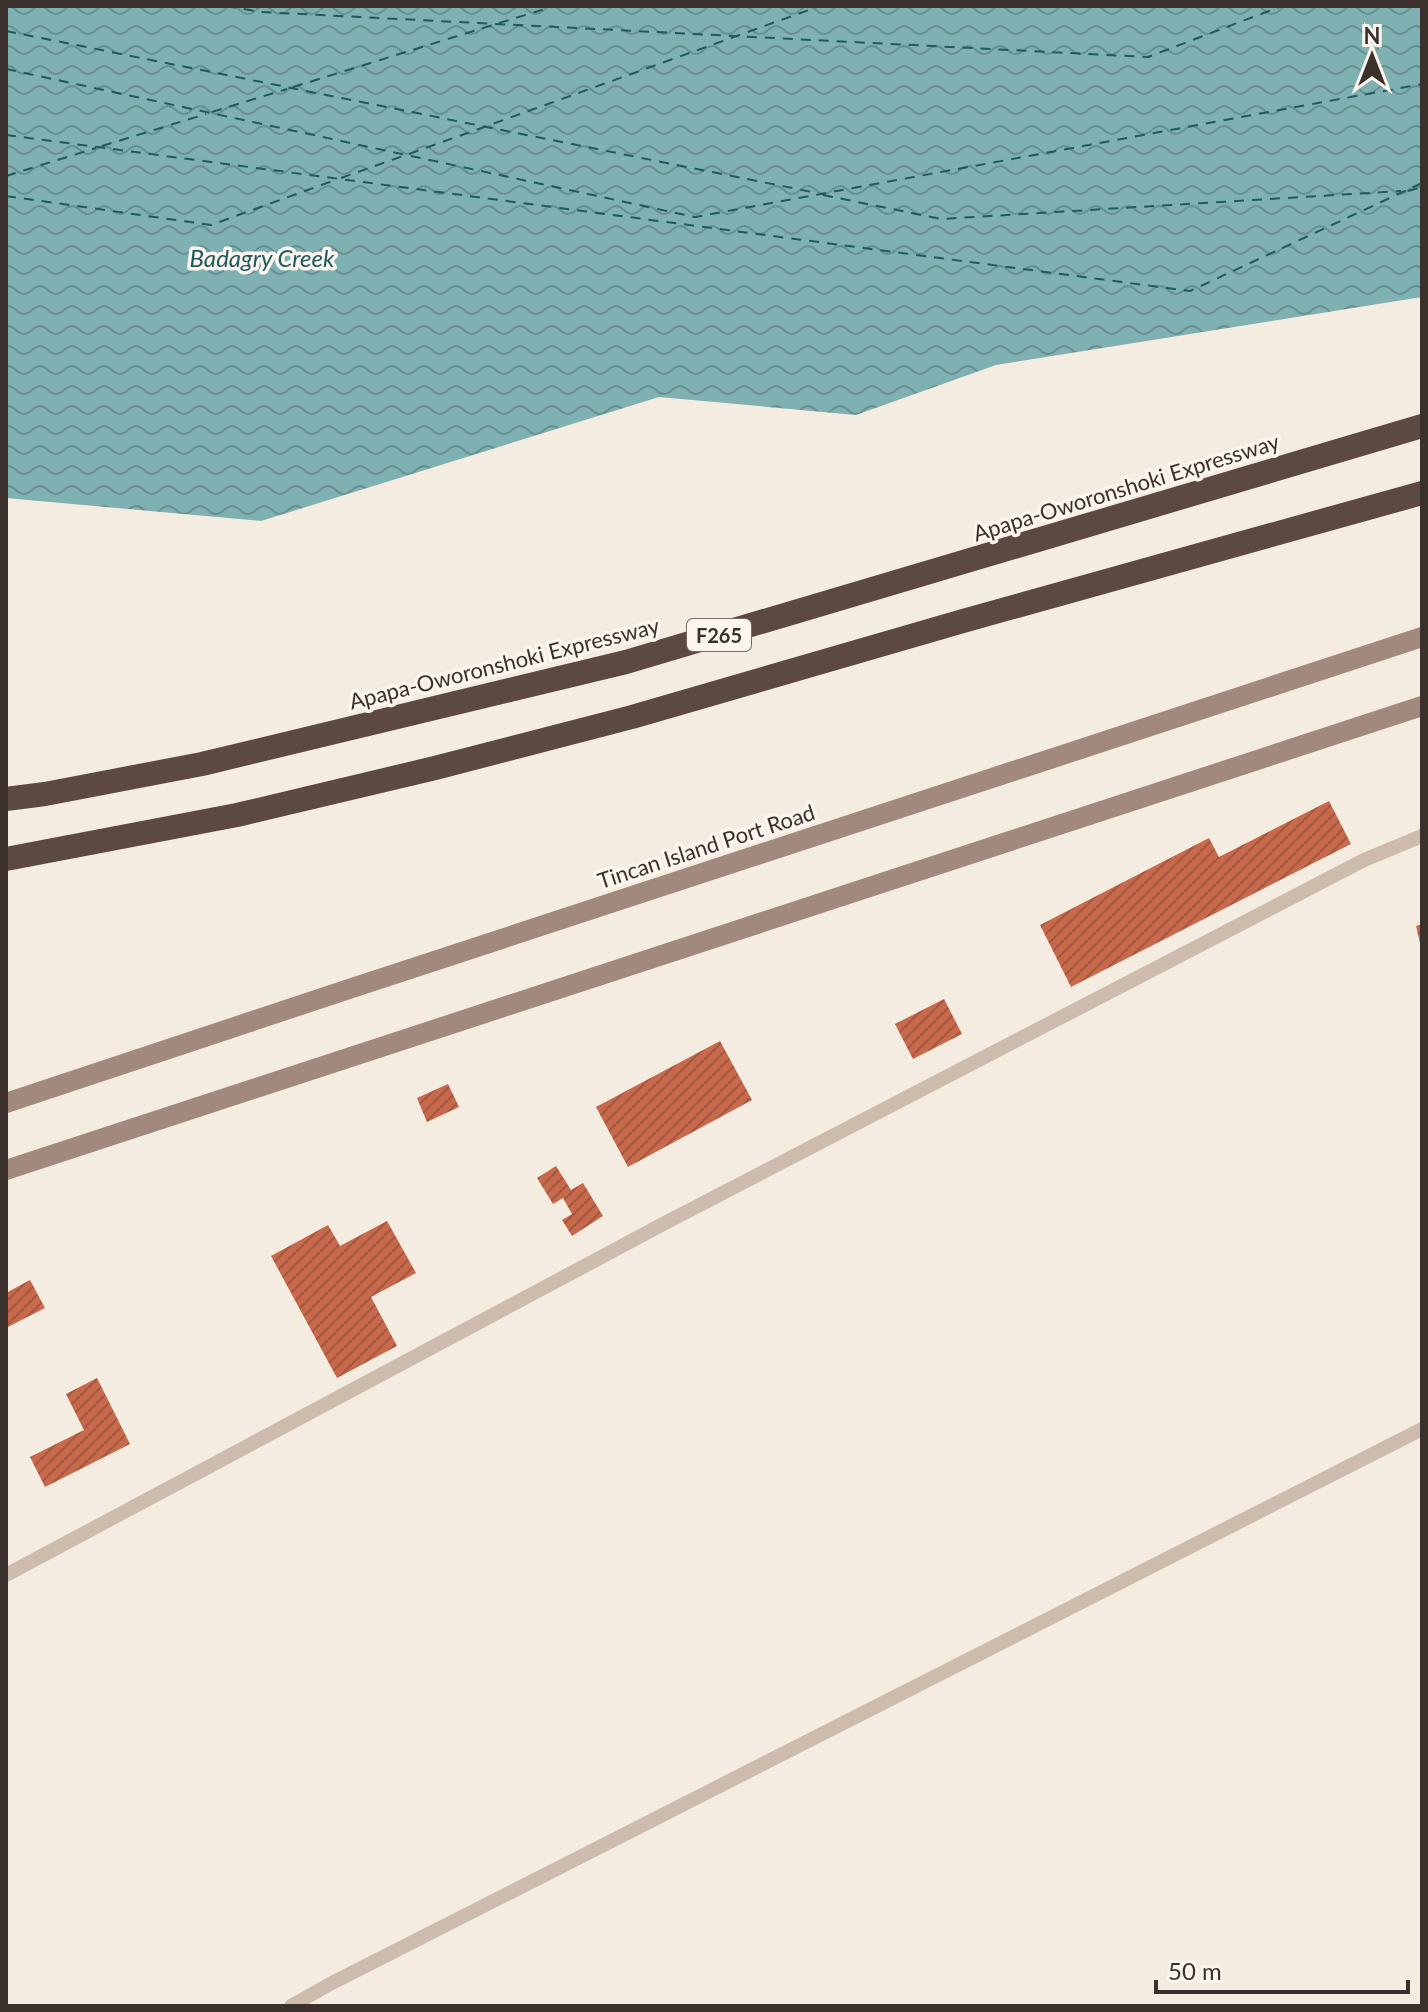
<svg xmlns="http://www.w3.org/2000/svg" width="1428" height="2012" font-family="Lato,sans-serif">
<style>
.water{fill:url(#water-waves)}
.lines{fill:none;stroke-linecap:round;stroke-linejoin:round}
.ferry{stroke:#1f5a5e;stroke-width:2;stroke-dasharray:10 8;stroke-linecap:butt}
.building{fill:url(#building-hatch)}
.lane{stroke:#cdbbac;stroke-width:14}
.secondary{stroke:#a18a7d;stroke-width:20}
.highway{stroke:#5c4a42;stroke-width:24}
.labels{text-anchor:middle;dominant-baseline:central;stroke-width:7;stroke-linejoin:round;paint-order:stroke}
.shield{fill:#fbf5ee;stroke:#756b66;stroke-width:2}
.shield-label{font-size:20px;font-weight:bold;fill:#3b302b}
.street-label{font-size:22px;fill:#3b302b;stroke:#fbf5ee}
.water-label{font-size:24px;font-style:italic;fill:#1f5a5e;stroke:#fbf5ee}
</style>
<defs>
<pattern id="water-waves" width="16" height="10" patternUnits="userSpaceOnUse" patternTransform="scale(2)"><rect width="16" height="10" fill="#7fb0b2"/><path d="M0 5q4-4 8 0t8 0" fill="none" stroke="#699091"/></pattern>
<pattern id="building-hatch" width="6" height="6" patternUnits="userSpaceOnUse" patternTransform="scale(2)"><rect width="6" height="6" fill="#c8694b"/><path d="M-1 1l2-2M0 6l6-6M5 7l2-2" fill="none" stroke="#a4573f"/></pattern>
</defs>
<rect width="100%" height="100%" fill="#f4ebe1"/>
<path class="water" d="M6 6H1422V297L996 365 856 415 659 397 261 521 6 498Z"/>
<g class="lines">
<path class="ferry" d="M226 6 261 12 1148 57 1282 6
M499 23 555 6
M6 31 817 193
M6 69 695 217 1422 84
M293 87 493 25
M212 112 287 89
M6 135 1190 291 1422 183
M102 146 206 114
M409 154 820 6
M6 176 96 148
M341 178 403 156
M1408 191 1422 187
M823 195 941 219 1401 191
M6 196 211 225 335 180"/>
</g>
<path class="building" d="M1329 801 1351 844 1071 987 1040 925 1209 838 1219 857Z
M1422 924V947H1421L1416 926Z
M944 999 962 1034 913 1059 895 1024Z
M720 1041 752 1100 628 1167 596 1107Z
M448 1084 459 1107 427 1122 417 1098Z
M556 1166 571 1190 583 1183 603 1216 572 1236 562 1220 572 1214 563 1198 553 1204 537 1178Z
M387 1221 416 1273 371 1297 397 1346 337 1378 271 1256 328 1225 340 1246Z
M30 1280 45 1308 6 1328V1293Z
M97 1378 130 1444 45 1487 30 1457 84 1430 66 1394Z"/>
<g class="lines">
<path class="lane" d="M6 1575 665 1223 1364 860 1422 836
M291 2006 330 1984 1422 1429"/>
<path class="secondary" d="M6 1103 352 988 1422 637
M6 1170 1422 706"/>
<path class="highway" d="M6 799 45 794 202 764 626 662 1422 426
M6 859 237 815 435 768 632 717 963 621 1422 493"/>
</g>
<g class="labels">
<rect class="shield" x="687" y="619" width="64" height="32" rx="6"/>
<g class="shield-label">
<text x="719" y="635">F265</text>
</g>
<g class="street-label">
<text transform="translate(1126 487) rotate(-17)">Apapa-Oworonshoki Expressway</text>
<text transform="translate(504 663) rotate(-14)">Apapa-Oworonshoki Expressway</text>
<text transform="translate(706 846) rotate(-18)">Tincan Island Port Road</text>
</g>
<g class="water-label">
<text x="262" y="257">Badagry Creek</text>
</g>
</g>
<rect width="1428" height="2012" fill="none" stroke="#3b302b" stroke-width="16"/>
<g transform="translate(1372 56)" stroke="#fbf5ee" stroke-width="6" paint-order="stroke">
<path d="M0-6L14 30L0 20L-14 30Z" fill="#3b302b"/>
<text y="-12" font-size="22" font-weight="bold" text-anchor="middle" fill="#3b302b">N</text>
</g>
<path d="M1156 1980v12h252v-12" fill="none" stroke="#3b302b" stroke-width="4"/>
<text x="1168" y="1980" font-size="24" fill="#3b302b" stroke="#fbf5ee" stroke-width="6" paint-order="stroke">50 m</text>
</svg>
